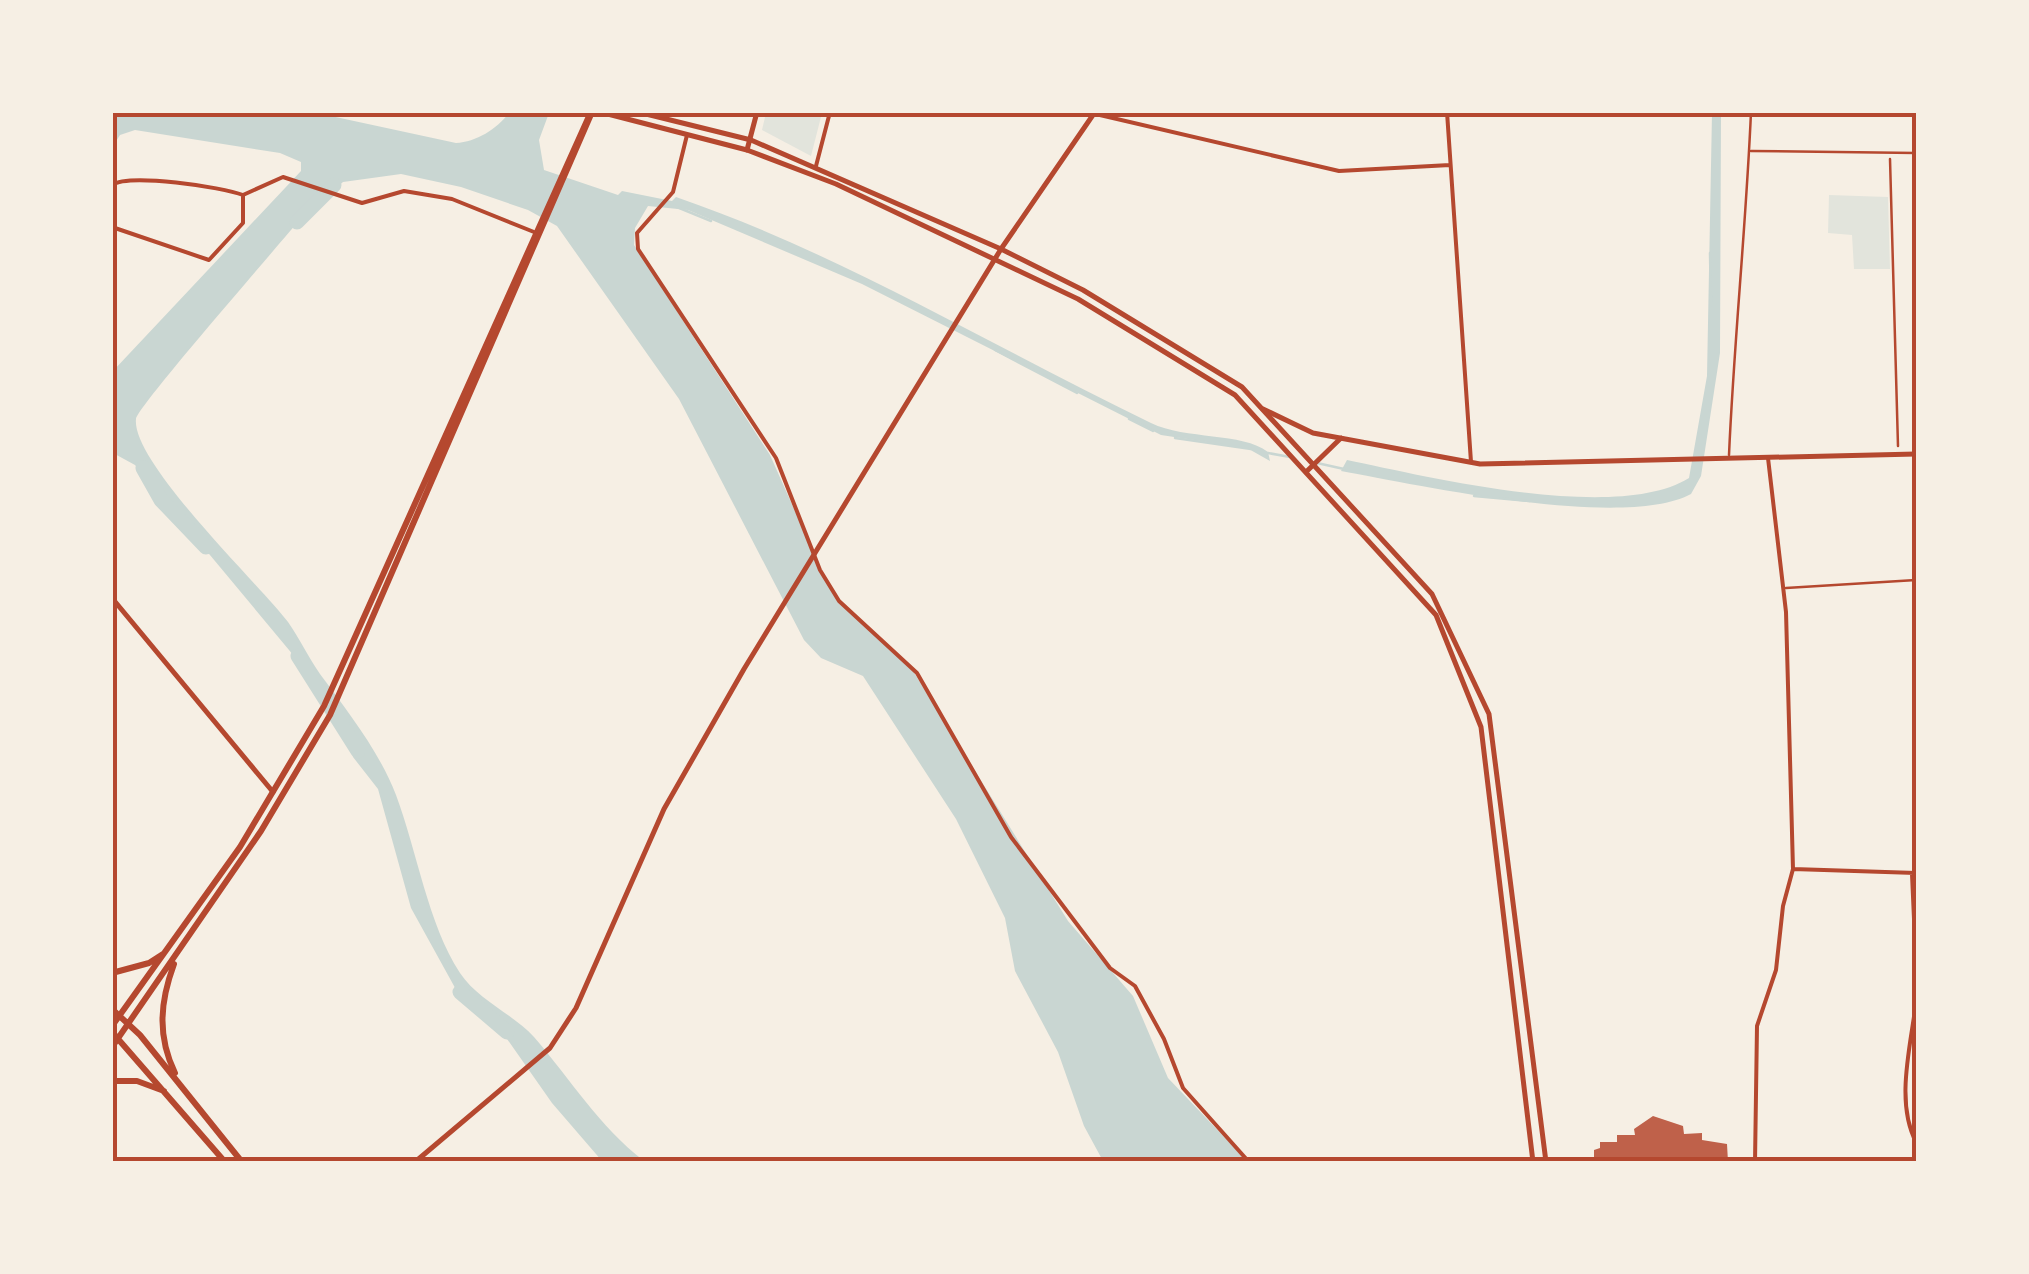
<svg xmlns="http://www.w3.org/2000/svg" width="2029" height="1274" font-family="Bitter,serif">
<style>
.green{fill:#e2e4dc}
.water{fill:#c9d6d2}
.lines{fill:none;stroke-linecap:round;stroke-linejoin:round}
.stream{stroke:#c9d6d2;stroke-width:2.5}
.river{stroke:#c9d6d2;stroke-width:15}
.building{fill:#bf614a}
.path{stroke:#b5482f;stroke-width:2.5}
.service{stroke:#b5482f;stroke-width:2.5}
.pedestrian{stroke:#b5482f;stroke-width:2.5}
.minor{stroke:#b5482f;stroke-width:4}
.tertiary{stroke:#b5482f;stroke-width:5}
.secondary{stroke:#b5482f;stroke-width:5}
.primary{stroke:#b5482f;stroke-width:6}
.neatline{fill:none;stroke:#b5482f;stroke-width:4}
</style>
<rect width="100%" height="100%" fill="#f6efe4"/>
<path class="green" d="M766 113H822L811 156 762 130Z
M1829 195 1888 197 1890 269H1854L1852 235 1828 233Z"/>
<path class="water" d="M113 113H317L456 143C476 142 497 129 509 113H549L539 140 544 170 618 195 622 191 672 201 676 197C842 254 993 347 1151 423 1186 440 1242 432 1268 452L1270 461 1247 448 1161 435 862 284 688 210 648 206 635 228 634 245 770 455 827 583 843 605 913 671 1068 921 1133 996 1168 1078 1247 1161H1103L1084 1126 1058 1052 1015 971 1005 918 956 819 863 676 821 658 804 640 679 399 557 226 528 210 461 187 401 174 343 182 323 200 318 198C295 227 138 405 136 419 131 462 259 584 288 622 300 639 308 657 320 674 348 712 379 751 396 795 417 851 428 924 460 973 478 1000 513 1014 534 1037 571 1080 599 1126 644 1161H602L552 1103 493 1019 459 995 411 908 378 789 353 757 346 728 314 680 135 465 113 453V371L301 171V162L280 153 135 130 120 135 113 146Z
M1712 113H1721L1720 353 1701 476 1691 494C1624 530 1418 485 1341 471L1347 460C1429 477 1617 523 1689 478L1707 376Z"/>
<g class="lines">
<path class="stream" d="M672 205 711 221
M1710 253 1711 305
M995 350 1077 393
M1129 419 1153 431
M1175 438 1251 449
M1268 453 1290 457
M1317 463 1344 469
M1474 496 1530 501"/>
<path class="river" d="M297 222 334 185
M143 468 161 500 206 547
M298 656 358 751
M460 992 507 1032"/>
</g>
<path class="building" d="M1653 1116 1683 1126 1684 1134 1702 1133V1140L1727 1144 1728 1162H1594V1150L1600 1148V1142H1617V1135H1635L1634 1129Z"/>
<g class="lines">
<path class="path" d="M1890 159 1898 446"/>
<path class="service" d="M1751 151 1916 153
M1786 588 1916 580"/>
<path class="pedestrian" d="M1729 455C1734 341 1746 227 1751 112"/>
<path class="minor" d="M1087 112 1339 171 1450 165
M1447 112 1471 462
M687 135 673 192 637 233 638 249 776 458 820 570 839 601 917 673 1011 837 1110 968 1135 986 1164 1039 1183 1088 1249 1162
M816 166 830 112
M112 185C129 173 222 187 243 195L283 177 362 203 404 191 452 199 534 232
M112 227 209 260 243 223V195
M1793 869 1916 873
M1912 874 1916 964
M1916 1002C1911 1045 1895 1102 1916 1142
M1755 1162 1757 1026 1776 970 1783 906 1793 869 1786 612 1768 458"/>
<path class="tertiary" d="M747 150 757 112
M1263 409 1313 433 1480 464 1916 454
M1306 472 1341 438
M112 598 273 792
M415 1162 550 1048 576 1008 664 809 744 669 1001 249"/>
<path class="secondary" d="M537 112H557
M600 112 747 150 836 184 1078 299 1235 395 1436 615 1481 727 1533 1162
M638 112 751 140 1001 249 1083 290 1242 387 1432 594 1489 714 1546 1162
M1001 249 1095 112"/>
<path class="primary" d="M174 964C160 1002 157 1036 175 1073
M112 973 149 963 163 954
M112 1009 140 1035 242 1162
M112 1026 240 847 324 706 590 114
M112 1032 225 1162
M112 1047 261 831 330 715 592 112
M112 1081H137L164 1091"/>
</g>
<rect width="2029" height="1274" fill="none" stroke="#f6efe4" stroke-width="230"/>
<rect x="115" y="115" width="1799" height="1044" class="neatline"/>
</svg>
